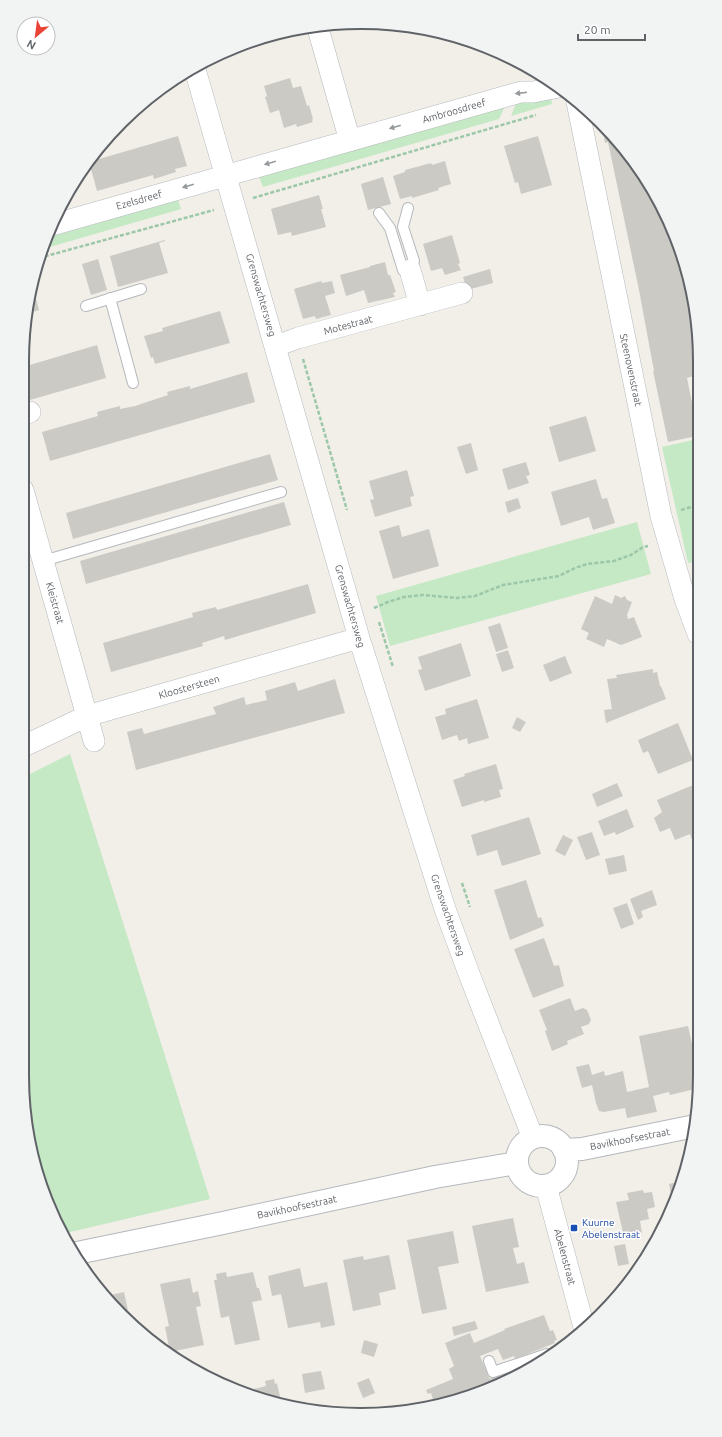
<svg xmlns="http://www.w3.org/2000/svg" width="722" height="1437" font-family="Ubuntu,sans-serif">
<style>
.green{fill:#c5e8c5}
.building{fill:#cccac5}
.lines{fill:none;stroke-linecap:round;stroke-linejoin:round}
.service-casing{stroke:#b5b8bc;stroke-width:12}
.minor-casing{stroke:#b5b8bc;stroke-width:22}
.tertiary-casing{stroke:#b5b8bc;stroke-width:24}
.path{stroke:#9cc7a9;stroke-width:2.5;stroke-dasharray:4 2;stroke-linecap:butt}
.service{stroke:#fff;stroke-width:10}
.minor{stroke:#fff;stroke-width:21}
.tertiary{stroke:#fff;stroke-width:22}
.oneway{fill:#979a9d}
.transit-dot{fill:#1a4fb4;stroke:#fff;stroke-width:1.5}
.labels{text-anchor:middle;dominant-baseline:central;stroke-width:3;stroke-linejoin:round;paint-order:stroke}
.street-label{font-size:10px;fill:#5f6368;stroke:#fff}
.transit-label{font-size:10px;fill:#164399;stroke:#fff;text-anchor:start}
.rim{fill:none;stroke:#5f6368;stroke-width:2}
</style>
<rect width="100%" height="100%" fill="#f1efe8"/>
<path class="green" d="M551 97 552 104 511 116 517 101Z
M506 104 499 119 263 187 259 177Z
M178 200 181 209 43 249 47 238Z
M697 439 698 561 688 563 662 447Z
M637 522 651 574 390 646 376 596Z
M70 754 210 1199 66 1233 40 1185 22 1076V778Z"/>
<path class="building" d="M290 78 293 88 301 86 307 106 309 105 313 119 312 120 313 122 297 127 296 124 284 128 279 110 270 113 265 97 267 96 264 86Z
M602 126 630 155 674 231 686 274 681 275 682 281 687 280 697 317V375L687 378 697 427V436L668 442 653 371H654L639 290 608 142 605 143Z
M178 136 187 166 175 169 176 172 154 179 153 175 97 191 89 162Z
M538 136 552 185 521 194 518 182 515 183 504 146Z
M445 161 451 184 438 188 439 190 412 198V196L400 199 393 176 405 172V170L431 163 432 165Z
M383 177 391 204 368 210 361 184Z
M319 195 323 209H321L326 227 292 236 291 232 278 235 271 209Z
M452 235 460 263 458 264 461 270 445 275 442 268 431 271 423 244Z
M165 240V241L159 243 168 273 118 287 110 256Z
M98 259 107 290 91 295 82 264Z
M385 262 388 275H390L396 292 393 293 395 297 368 303 364 290 346 296 340 275 370 267V266Z
M490 269 493 283 467 290 463 277Z
M321 281 322 283 332 281 335 293 325 296 331 315 316 319 315 316 303 319 294 289Z
M32 284 39 310 27 314 29 301Z
M220 311 230 343 155 364 153 357 151 358 144 336 163 331 162 328Z
M97 345 106 378 23 402V367Z
M247 372 255 402 50 461 42 432 98 416 97 412 120 406V409L135 406 168 395 167 392 190 386V389Z
M586 416 596 451 559 462 549 427Z
M471 443 478 470 466 474 457 447Z
M270 454 278 480 73 539 66 513Z
M526 462 530 475 526 476 529 483 508 490 502 469Z
M407 470 414 496 410 497 412 506 375 517 370 500 374 499 369 481Z
M596 479 602 499 607 498 615 523 593 530 589 517 561 526 551 492Z
M518 498 521 508 508 513 505 502Z
M284 502 291 525 86 584 80 561Z
M399 525 402 537 429 529 439 566 393 579 379 531Z
M308 584 316 613 225 640 224 636 202 643 203 646 111 672 103 643 193 617 192 613 216 607 217 610Z
M615 595 621 598 625 596 627 600 632 602 627 615 628 619 634 617 642 637 621 645 607 639 604 647 586 639 589 633 581 629 595 596 612 604Z
M500 623 508 648 496 652 488 627Z
M461 643 471 676 425 691 418 670 422 669 418 657Z
M508 650 514 668 502 672 496 654Z
M565 656 572 673 550 682 543 665Z
M653 669V673L657 672 660 686H661L666 699 606 723 604 710 612 709 607 679 617 678 616 675Z
M335 679 345 713 136 770 127 732 142 728 144 734 216 714 213 707 244 697 246 705 267 700 265 691 295 682 298 691Z
M477 699 489 738 468 744 467 738 459 741 457 735 442 740 435 717 446 714 445 709Z
M517 717 526 722 520 732 512 728Z
M678 723 693 760 658 774 648 751 643 753 638 740Z
M496 764 503 789 499 790 501 797 484 802V800L462 807 453 780 465 776 464 774Z
M617 783 623 796 597 807 592 794Z
M698 783 699 847 695 848 690 834 675 840 670 828 660 832 654 818 662 812 657 800Z
M627 809 634 827 616 835 615 832 604 836 598 821Z
M529 817 541 854 502 866 497 850 477 856 471 835Z
M592 832 600 855 586 860 577 837Z
M563 835 573 840 565 856 555 851Z
M624 855 627 871 609 875 605 859Z
M526 880 538 918 541 917 544 926 510 940 494 890Z
M652 890 657 905 641 911 643 917 638 920 630 899Z
M627 903 634 924 621 929 613 908Z
M544 938 554 966 559 965 564 986 533 998 514 949Z
M570 998 575 1011 583 1008 587 1010 591 1020 589 1024 581 1027 584 1034 567 1041 568 1044 552 1051 545 1031 547 1030 539 1010Z
M688 1026 694 1053 699 1052V1088L670 1095 669 1092 653 1096 657 1112H656L627 1118 625 1108 604 1112 599 1111 596 1103 592 1085 582 1088 576 1067 589 1064 592 1075 604 1071 605 1076 623 1071 627 1092 649 1087 639 1036Z
M682 1181 673 1204 669 1184Z
M643 1190 644 1193 652 1192 655 1207 647 1209 649 1219 640 1221 642 1233 624 1237 616 1202 629 1200 627 1193Z
M513 1218 519 1247 513 1248 517 1264 524 1262 529 1283 486 1292 472 1226Z
M453 1231 459 1263 438 1267 447 1309 422 1314 407 1240Z
M625 1244 629 1264 618 1266 614 1246Z
M389 1255 396 1289 379 1293 381 1305 353 1311 343 1260 363 1256 364 1260Z
M300 1268 304 1287 327 1282 335 1325 321 1328 320 1322 288 1328 281 1294 272 1296 268 1276Z
M226 1272 227 1277 253 1272 257 1288H259L262 1300 252 1302 260 1340 235 1345 229 1316 221 1318 214 1280H217L216 1274Z
M190 1278 193 1293 198 1291 201 1306 196 1307 204 1345 170 1352 165 1327 169 1326 160 1284Z
M124 1292 131 1324 105 1296Z
M544 1315 550 1331 553 1330 557 1340 554 1341 555 1343 515 1359 514 1356 503 1360 498 1349 480 1356 490 1379 499 1374 502 1383 440 1402 439 1400 434 1402 431 1393 428 1394 426 1390 453 1379 449 1369 454 1366 445 1343 470 1333 474 1343 505 1330 504 1329Z
M475 1321 478 1329 454 1336 452 1327Z
M364 1340 378 1344 374 1357 361 1353Z
M321 1371 325 1389 305 1393 302 1374Z
M369 1378 375 1393 363 1398 357 1383Z
M274 1379 275 1384 277 1383 280 1397 272 1400 256 1394 254 1389 266 1386 265 1381Z"/>
<g class="lines">
<g class="service-casing">
<path id="service" d="M379 213 390 228 403 270H410L414 261 403 227 408 208
M110 298 133 383
M86 306 141 289
M43 561 281 492
M489 1361 493 1372 547 1354"/>
</g>
<g class="minor-casing">
<path id="minor" d="M317 25 350 141
M194 66 359 638 445 909 471 979 533 1138
M577 102 661 516 685 599 698 634
M52 225 521 92H533L559 87
M410 270 420 305
M276 346 298 338 462 293
M23 415 30 412
M23 490 94 741
M22 747 87 716 359 638
M546 1186 584 1327"/>
</g>
<g class="tertiary-casing">
<path id="tertiary" d="M517 1161a25 25 0 1 1 50 0a25 25 0 1 1-50 0Z
M564 1150 582 1149 695 1126
M77 1253 223 1223 435 1177 517 1163"/>
</g>
<path class="path" d="M253 198 536 115
M39 258 214 210
M303 359 347 510
M681 510 698 505
M374 608 388 602 404 597 423 595 457 598 475 596 503 585 559 576 575 568 587 564 614 561 631 555 643 547 648 546
M379 622 393 667
M462 883 470 907"/>
<use href="#service" class="service"/>
<use href="#minor" class="minor"/>
<use href="#tertiary" class="tertiary"/>
</g>
<defs><path id="oneway-solid" d="M-6-.8H1V-3.2L6.5 0L1 3.2V.8H-6Z"/></defs>
<g class="oneway">
<use href="#oneway-solid" transform="translate(521 93) rotate(173)"/>
<use href="#oneway-solid" transform="translate(395 127) rotate(164)"/>
<use href="#oneway-solid" transform="translate(270 163) rotate(164)"/>
<use href="#oneway-solid" transform="translate(188 186) rotate(164)"/>
</g>
<rect class="transit-dot" x="570" y="1224" width="8" height="8" rx="2"/>
<g class="labels">
<g class="street-label">
<text transform="translate(454 111) rotate(-16)">Ambroosdreef</text>
<text transform="translate(139 200) rotate(-16)">Ezelsdreef</text>
<text transform="translate(261 295) rotate(74)">Grenswachtersweg</text>
<text transform="translate(348 325) rotate(-15)">Motestraat</text>
<text transform="translate(631 370) rotate(78)">Steenovenstraat</text>
<text transform="translate(55 603) rotate(74)">Kleistraat</text>
<text transform="translate(350 606) rotate(74)">Grenswachtersweg</text>
<text transform="translate(189 687) rotate(-16)">Kloostersteen</text>
<text transform="translate(448 915) rotate(71)">Grenswachtersweg</text>
<text transform="translate(630 1139) rotate(-11)">Bavikhoofsestraat</text>
<text transform="translate(297 1207) rotate(-12)">Bavikhoofsestraat</text>
<text transform="translate(565 1257) rotate(75)">Abelenstraat</text>
</g>
<g class="transit-label">
<text x="582" y="1222">Kuurne<tspan x="582" dy="12">Abelenstraat</tspan></text>
</g>
</g>
<path d="M0 0H722V1437H0ZM361 29H361A332 332 0 0 1 693 361V1076A332 332 0 0 1 361 1408H361A332 332 0 0 1 29 1076V361A332 332 0 0 1 361 29Z" fill="#f2f3f3" fill-rule="evenodd"/>
<path class="rim" d="M361 29H361A332 332 0 0 1 693 361V1076A332 332 0 0 1 361 1408H361A332 332 0 0 1 29 1076V361A332 332 0 0 1 361 29Z"/>
<g transform="translate(36 36) rotate(209)"><circle r="19" fill="#ffffff" stroke="#bfc1c3"/>
<path d="M0-3L7 15L0 10L-7 15Z" fill="#ea4335"/>
<text y="-6" font-size="11" font-weight="bold" text-anchor="middle" fill="#5f6368">N</text>
</g>
<path d="M578 34v6h67v-6" fill="none" stroke="#5f6368" stroke-width="2"/>
<text x="584" y="34" font-size="12" fill="#5f6368" stroke="#ffffff" stroke-width="3" paint-order="stroke">20 m</text>
</svg>
